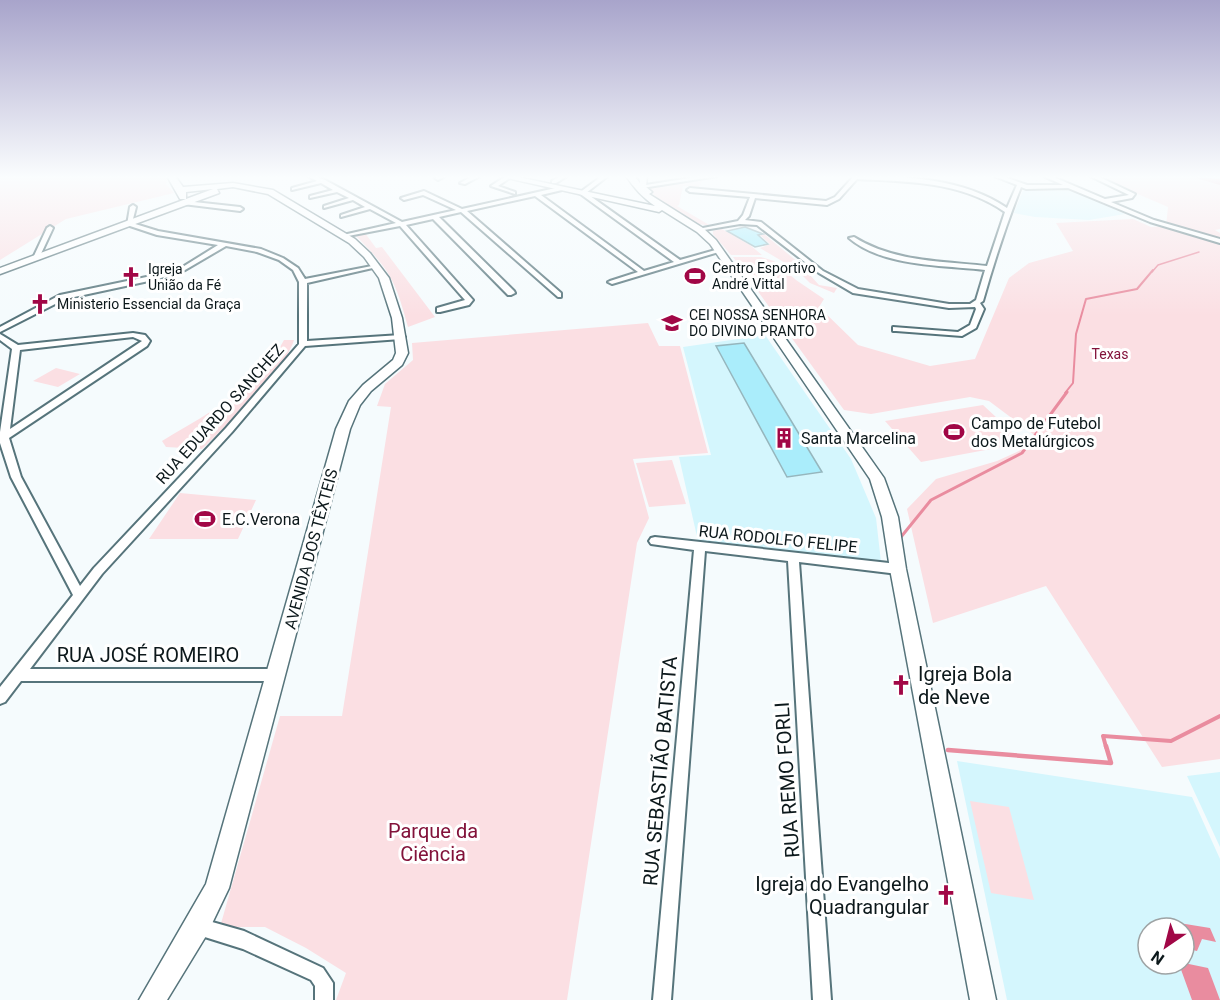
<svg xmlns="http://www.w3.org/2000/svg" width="1220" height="1000" font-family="Roboto,sans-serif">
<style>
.built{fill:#d4f6fd;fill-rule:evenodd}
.green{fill:#fbdfe3}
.water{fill:#e98c9f}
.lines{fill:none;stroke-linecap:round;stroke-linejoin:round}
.stream-far4{stroke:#e98c9f;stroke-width:1.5}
.stream-far3{stroke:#e98c9f;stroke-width:2}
.stream-far2{stroke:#e98c9f;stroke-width:3}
.stream-far1{stroke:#e98c9f;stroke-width:4}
.stream{stroke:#e98c9f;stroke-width:4.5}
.river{fill:#e98c9f;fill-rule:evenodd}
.building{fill:#aaedfb;stroke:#96b6bd;stroke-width:1.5}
.street-casing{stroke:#56747b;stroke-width:4}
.secondary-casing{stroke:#56747b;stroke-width:3}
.street{fill:#fff;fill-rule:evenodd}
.secondary{fill:#fff;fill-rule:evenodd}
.labels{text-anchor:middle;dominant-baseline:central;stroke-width:6;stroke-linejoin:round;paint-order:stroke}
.far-poi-label{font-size:14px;fill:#0c181b;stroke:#fff;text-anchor:start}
.far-park-label{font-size:14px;fill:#82123a;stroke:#fff}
.street-label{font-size:16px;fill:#0c181b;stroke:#fff}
.poi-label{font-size:16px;fill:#0c181b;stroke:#fff;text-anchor:start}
.near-street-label{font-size:20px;fill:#0c181b;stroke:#fff}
.near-poi-label{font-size:20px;fill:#0c181b;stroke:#fff;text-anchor:start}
.near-park-label{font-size:20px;fill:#82123a;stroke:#fff}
</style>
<rect width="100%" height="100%" fill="#f5fbfd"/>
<path class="built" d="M1063 188 1072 190 1125 214 1089 220 1035 217 1014 213 1023 190 1044 191Z
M765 335 851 459 876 518 881 562 698 541 679 457 711 455 683 347Z
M957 761 1192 797 1220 859V1000H1007ZM1148 928H1184V964H1148Z
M1220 772V847L1187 776Z"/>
<path class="green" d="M0 176H162L167 177 166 184 174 193 66 219 0 260Z
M1096 176H1201L1220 182V229L1215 230 1220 233V759L1162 767 1046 586 933 623 907 509 936 479 997 461 1019 451 1037 437 989 401 970 397 871 414 844 410 733 257H761L774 261 796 280 824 299 819 307 858 345 930 366 975 359 1009 278 1029 263 1073 251 1056 223 1133 219 1151 227 1166 226 1168 207Z
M702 180 699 187 683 186 679 205 677 206 711 226 699 224 668 205H662L648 188Z
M722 229 750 245 762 255H731L713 234V231Z
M365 233 376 248 382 247 435 317 408 327C395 279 390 270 355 235Z
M764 234 799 263 819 285 837 288 834 293 810 283 797 270 760 248 770 244 760 235Z
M648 323 659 346H680L708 453 633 459 649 518 637 543 567 1000H336L346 973 306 948 265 927H220L280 716H342L391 407 377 406 385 384 413 360 412 343Z
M284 340H294C285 370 227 425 202 449L166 447 162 441C208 413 258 389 284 340Z
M56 368 80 374 58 387 33 381Z
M983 405 1024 443 921 462 885 421Z
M672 460 686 504 649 507 636 463Z
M180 493 256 500 238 539H149Z
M970 801 1009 807 1034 900 991 893Z"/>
<path class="water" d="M1173 922 1210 928 1216 942 1202 939 1197 951 1184 948V928H1175Z
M1184 963 1208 968 1220 1000H1192L1179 964Z"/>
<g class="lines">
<path class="stream-far4" d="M1152 272 1158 265 1199 252"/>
<path class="stream-far3" d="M1065 393 1073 383 1076 334 1086 299 1137 289 1153 270"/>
<path class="stream-far2" d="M901 537 931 500 1022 453 1067 392"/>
<path class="stream-far1" d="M1106 747 1103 736 1171 741 1220 716"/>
<path class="stream" d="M948 750 1111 763 1106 746"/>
<path class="river" d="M1195 176 1220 179V185L1196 178Z"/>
</g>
<path class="building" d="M745 227 763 234 758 235 768 244 755 247 727 231Z
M744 343 784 409 822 472 787 477 716 346Z"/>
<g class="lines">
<g class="street-casing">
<path id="street" d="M308 176H315L325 180 402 222 456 210 423 195 404 200 401 198 424 191 462 209 560 187 563 189 562 190 541 195 644 271 674 262 579 193 602 176H608L586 193 680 260 719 249 722 251 612 284 608 282 610 281 638 272 535 196 467 211 561 293V297H558L461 212 439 217 514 291 515 293 511 295H508L433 219 406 225 473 300 469 305 440 312H437V308L465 300 400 226 343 237V235L396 223 370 209 341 217V215L365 207 353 200 324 208V206L349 198 337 192 310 198V196L333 190 321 183 292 190V188L317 181Z
M438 176H445L438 180 435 178Z
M473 176H480L465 184 460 183Z
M506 176 511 177 498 186 515 192V194L491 186Z
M560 176H567L556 183H552V181Z
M703 176H718L642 188 639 186Z
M854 176C905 176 963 178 1007 208L1017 185 994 176H1002L1027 185H1063L1043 176H1051L1105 199 1129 195 1090 176H1097L1135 194 1132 198 1111 202 1154 220 1220 239V243L1150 222 1068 188 1026 189 1021 187C1006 225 994 262 983 301L980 303 984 309 976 328 962 336 896 331H893V327L958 332 970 325 976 309 975 307 949 308 853 293 819 273 757 225 740 224 698 231V229L738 221 743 215 750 197 690 192 687 190 690 188 826 201 835 197ZM857 179C910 182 960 181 1005 212L987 266C941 261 894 262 854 237L849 238C883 267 943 265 985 270L976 300 970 304H949L858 289 823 271 761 222 745 220 749 216 755 198 827 205 839 199Z
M185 201 240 207 243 209 240 211 183 204 182 203Z
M133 205 136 207 132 223 158 231 261 249 283 258 298 268 305 279 377 265V267L307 283V341L401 335 405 337 401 339 305 346 232 432 102 574 30 669H277L282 671 284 675 282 679 277 681H21L5 702 0 704V687L73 595 11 477 0 443V432L12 349 0 340V334L18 345 133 333 145 335 150 341 147 346 9 438 21 477 80 586 94 568 226 428 299 344V282L293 270 279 260 257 252 226 246 185 270 158 279 65 299 0 332V327L60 295 156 275 181 268 218 245 157 235 127 225 130 207ZM133 337 142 341 10 429 20 350Z
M50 226 53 228 39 258 34 259 33 258 47 228Z
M655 537 898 564 902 566 904 569 902 572 898 574 799 562 831 1000H813L788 561 705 551 671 1000H653L694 550 651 544 649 541 651 538Z
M198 918 244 931 323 968 333 983V1000H315V986L311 980 243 949 192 933 189 927 192 921Z"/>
</g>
<g class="secondary-casing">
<path id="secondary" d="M167 176H175L183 187 233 183 273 190 355 239 370 253 389 278 402 318 408 353 402 365 371 391 360 405 350 429 229 888 206 936 167 1000H139L206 884 336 429 349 401 363 385 393 360 396 353 392 318 379 278 364 257 349 243 268 194 233 187 217 189 219 193 0 274V268L213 189 186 192V199H180Z
M498 176H513L655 206C642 197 635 189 626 176H634L640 183 639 176H647L646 187 652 192 649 194 703 228 716 240 884 478 898 517 906 569 996 1000H970L890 569 882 517 870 479 710 244 697 232 662 210 659 212Z"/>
</g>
<use href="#street" class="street"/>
<use href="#secondary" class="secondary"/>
</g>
<linearGradient id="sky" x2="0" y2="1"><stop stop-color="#a8a4cb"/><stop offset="0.56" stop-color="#fafdfe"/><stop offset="1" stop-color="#fafdfe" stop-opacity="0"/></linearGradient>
<rect width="1220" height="316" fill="url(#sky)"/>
<defs>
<g id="stadium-bare" transform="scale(1.62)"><path d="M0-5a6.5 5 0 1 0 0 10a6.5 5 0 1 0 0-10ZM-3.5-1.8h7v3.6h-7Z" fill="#a10746" stroke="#fff" stroke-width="2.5" paint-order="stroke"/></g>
<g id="church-bare" transform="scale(1.62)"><path d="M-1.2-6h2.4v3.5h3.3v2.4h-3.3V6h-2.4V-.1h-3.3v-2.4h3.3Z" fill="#a10746" stroke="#fff" stroke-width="2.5" paint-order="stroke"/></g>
<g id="school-bare" transform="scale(1.62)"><path d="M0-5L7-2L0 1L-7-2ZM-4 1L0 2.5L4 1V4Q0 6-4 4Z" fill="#a10746" stroke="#fff" stroke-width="2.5" paint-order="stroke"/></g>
<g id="building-bare" transform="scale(1.62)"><path d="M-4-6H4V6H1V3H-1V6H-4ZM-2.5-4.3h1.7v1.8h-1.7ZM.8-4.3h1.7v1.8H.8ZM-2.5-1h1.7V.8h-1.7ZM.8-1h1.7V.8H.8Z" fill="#a10746" stroke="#fff" stroke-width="2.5" paint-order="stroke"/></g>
</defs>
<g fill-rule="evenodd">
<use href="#stadium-bare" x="695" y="276"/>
<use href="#church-bare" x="131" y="277"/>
<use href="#church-bare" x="40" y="304"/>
<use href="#school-bare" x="672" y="323"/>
<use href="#stadium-bare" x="954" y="432"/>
<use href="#building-bare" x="784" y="438"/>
<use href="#stadium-bare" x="205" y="519"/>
<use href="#church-bare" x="901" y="685"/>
<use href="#church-bare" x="946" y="895"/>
</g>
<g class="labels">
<g class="far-poi-label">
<text x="712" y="268">Centro Esportivo<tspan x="712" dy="16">André Vittal</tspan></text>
<text x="148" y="269">Igreja<tspan x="148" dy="16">União da Fé</tspan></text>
<text x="57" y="304">Ministerio Essencial da Graça</text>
<text x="689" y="315">CEI NOSSA SENHORA<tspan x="689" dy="16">DO DIVINO PRANTO</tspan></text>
</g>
<g class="far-park-label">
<text x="1110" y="354">Texas</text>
</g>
<g class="street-label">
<text transform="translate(220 414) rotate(-48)">RUA EDUARDO SANCHEZ</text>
<text transform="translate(778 539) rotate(6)">RUA RODOLFO FELIPE</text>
<text transform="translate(311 549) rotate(-75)">AVENIDA DOS TÊXTEIS</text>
</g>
<g class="poi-label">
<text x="971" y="423">Campo de Futebol<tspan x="971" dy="18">dos Metalúrgicos</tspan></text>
<text x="801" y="438">Santa Marcelina</text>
<text x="222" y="519">E.C.Verona</text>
</g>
<g class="near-street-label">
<text x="148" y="655">RUA JOSÉ ROMEIRO</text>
<text transform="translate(660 771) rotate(-85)">RUA SEBASTIÃO BATISTA</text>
<text transform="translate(787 780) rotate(-94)">RUA REMO FORLI</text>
</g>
<g class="near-poi-label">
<text x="918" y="674">Igreja Bola<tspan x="918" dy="23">de Neve</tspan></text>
<text x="929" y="884" text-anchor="end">Igreja do Evangelho<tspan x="929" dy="23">Quadrangular</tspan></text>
</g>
<g class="near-park-label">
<text x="433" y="831">Parque da<tspan x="433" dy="23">Ciência</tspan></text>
</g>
</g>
<g transform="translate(1166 946) rotate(215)"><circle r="28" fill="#ffffff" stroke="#9ea3a4" stroke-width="1.5"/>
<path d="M0-4.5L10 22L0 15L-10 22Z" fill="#a10746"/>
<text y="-9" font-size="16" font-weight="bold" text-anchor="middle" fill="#0c181b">N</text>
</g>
</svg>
